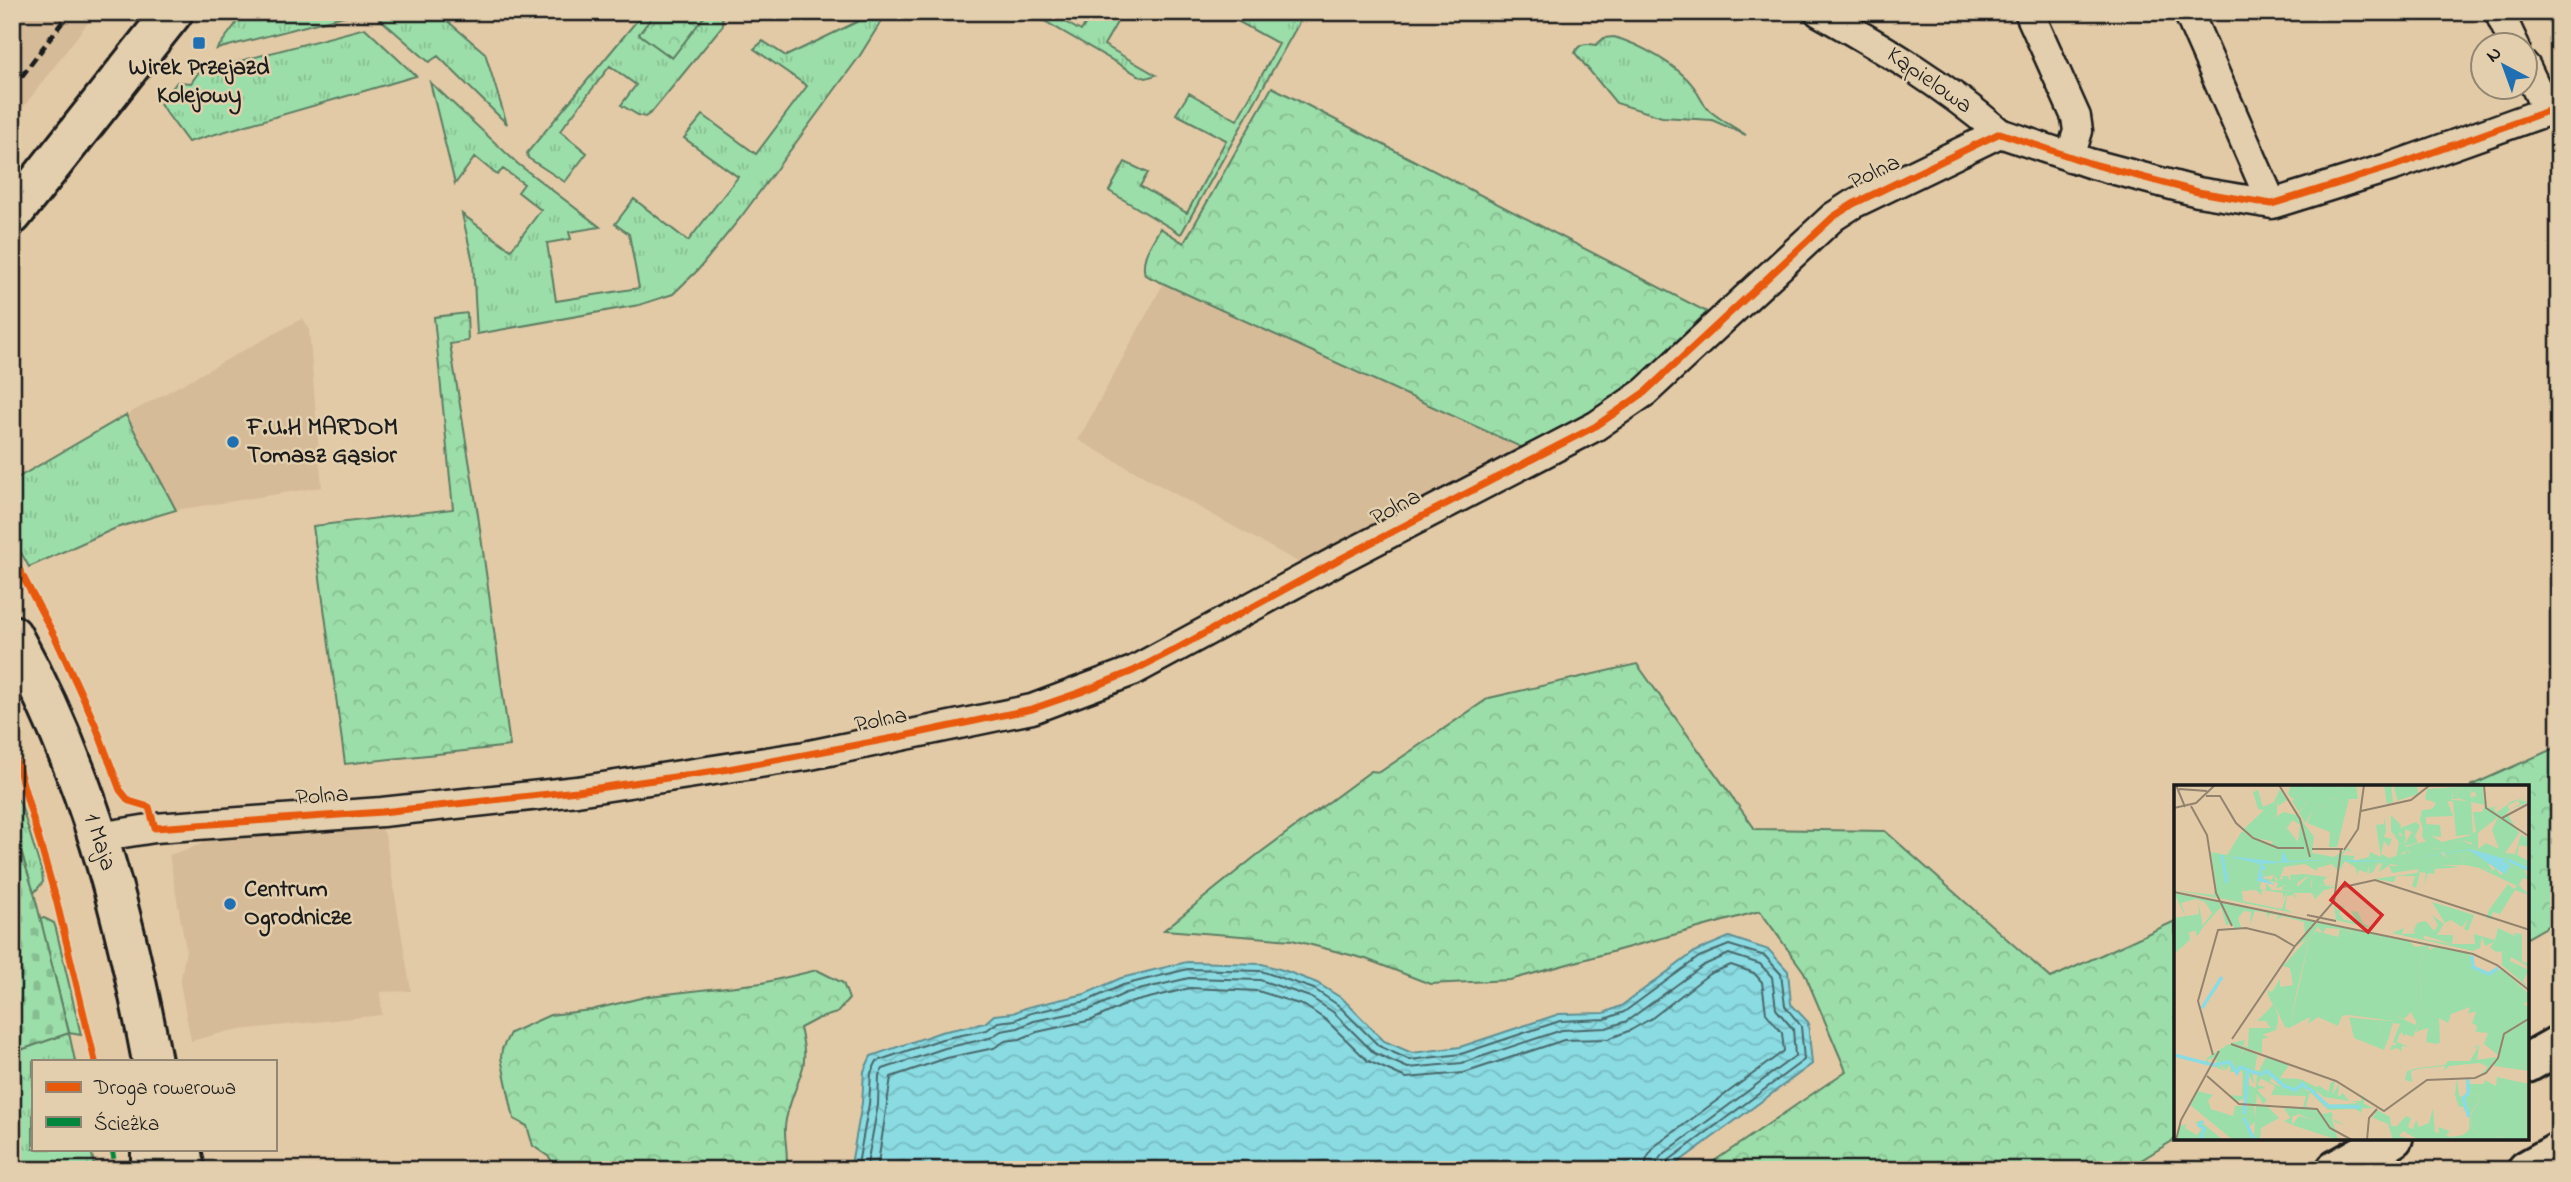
<svg xmlns="http://www.w3.org/2000/svg" width="2571" height="1182" font-family="'Indie Flower',sans-serif">
<style>
.built{fill:#d6bb99}
.grass{fill:url(#grass-tufts);stroke:#5c7d62;stroke-width:2}
.forest{fill:url(#forest-crowns);stroke:#5c7d62;stroke-width:2}
.cemetery{fill:url(#cemetery-stones);stroke:#5c7d62;stroke-width:2}
.water{fill:url(#water-waves);stroke:#5e8f93;stroke-width:2}
.lines{fill:none;stroke-linecap:round;stroke-linejoin:round}
.shore{stroke:#48686b;stroke-width:2}
.street-casing{stroke:#1c1c1c;stroke-width:33}
.secondary-casing{stroke:#1c1c1c;stroke-width:44}
.highway-casing{stroke:#1c1c1c;stroke-width:44}
.street{stroke:#e3cfad;stroke-width:28}
.secondary{stroke:#e3cfad;stroke-width:38}
.highway{stroke:#e3cfad;stroke-width:38}
.rail{stroke:#1c1c1c;stroke-width:5;stroke-dasharray:10 5;stroke-linecap:butt}
.quiet{stroke:#00873e;stroke-width:5;stroke-dasharray:10 5;stroke-linecap:butt}
.cycleway-casing{stroke:#e3cfad;stroke-width:11}
.cycleway{stroke:#e8590c;stroke-width:7}
.poi-dot{fill:#1f6fb2;stroke:#e3cfad;stroke-width:2.5}
.labels{text-anchor:middle;dominant-baseline:central;stroke-width:5;stroke-linejoin:round;paint-order:stroke}
.poi-label{font-size:24px;font-weight:bold;fill:#1c1c1c;stroke:#e3cfad;text-anchor:start}
.street-label{font-size:24px;fill:#1c1c1c;stroke:#e3cfad}
.inset-river{fill:none;stroke:#8adbe2;stroke-width:3.5}
.inset-road{fill:none;stroke:#93846f;stroke-width:2}
.view{fill:#d62828;fill-opacity:0.15;stroke:#d62828;stroke-width:3.5}
.inset-edge{fill:none;stroke:#1c1c1c;stroke-width:3.5}
</style>
<defs>
<pattern id="grass-tufts" width="24" height="20" patternUnits="userSpaceOnUse" patternTransform="scale(1.75)"><rect width="24" height="20" fill="#9cdea9"/><path d="M3 7l-1-3M5 7V3M7 7l1-3M15 17l-1-3M17 17v-4M19 17l1-3" fill="none" stroke="#86be91"/></pattern>
<pattern id="forest-crowns" width="20" height="18" patternUnits="userSpaceOnUse" patternTransform="scale(1.75)"><rect width="20" height="18" fill="#9cdea9"/><path d="M2 6a3 3 0 1 1 6 0M12 15a3 3 0 1 1 6 0" fill="none" stroke="#86be91"/></pattern>
<pattern id="cemetery-stones" width="16" height="16" patternUnits="userSpaceOnUse" patternTransform="scale(1.75)"><rect width="16" height="16" fill="#9cdea9"/><path d="M2 7V4a2 2 0 0 1 4 0v3zM10 15v-3a2 2 0 0 1 4 0v3z" fill="#86be91"/></pattern>
<pattern id="water-waves" width="16" height="10" patternUnits="userSpaceOnUse" patternTransform="scale(1.75)"><rect width="16" height="10" fill="#8adbe2"/><path d="M0 5q4-4 8 0t8 0" fill="none" stroke="#76bbc1"/></pattern>
</defs>
<rect width="100%" height="100%" fill="#e3caa7"/>
<filter id="ink" filterUnits="userSpaceOnUse"><feTurbulence type="fractalNoise" baseFrequency=".0143" numOctaves="2"/><feDisplacementMap in="SourceGraphic" scale="14" xChannelSelector="R" yChannelSelector="G"/><feConvolveMatrix kernelMatrix="1 2 1 2 8 2 1 2 1" color-interpolation-filters="sRGB"/></filter>
<g filter="url(#ink)">
<path class="built" d="M25 12H96L12 122V29Z
M1163 284 1525 449 1303 565 1078 440Z
M303 318 309 329 322 487 176 510 126 415Z
M380 826 385 835 411 991 380 992 382 1015 230 1031 191 1041 180 983 186 950 169 855 202 844V837Z"/>
<path class="grass" d="M240 12H359L217 49 235 25Z
M386 12H437L485 53 507 124 438 56 429 62 380 19Z
M644 12H656L640 34 703 18 695 12H728L722 18 723 25 652 112 645 117 638 115 621 105 636 85 610 66 560 131 587 153 565 182 528 158 527 153Z
M865 12H887L859 57 741 217 698 270 673 294 639 305 477 334 473 262 462 214 511 250 541 210 518 192 524 184 503 169 497 175 475 157 455 184 430 82 518 164 600 227 569 232 571 239 547 243 556 301 639 288 629 234 615 224 634 199 688 241 738 177 684 138 703 115 756 154 807 86 754 49 763 41 786 56 861 20Z
M1029 12H1047L1081 31 1092 12H1123L1104 45 1156 75 1146 78 1138 75Z
M1235 12H1305L1181 234 1109 191 1125 162 1148 173 1140 186 1187 213 1226 140 1176 114 1189 93 1237 120 1279 44 1232 18Z
M365 28 416 76 188 142 160 104 177 82 191 83 199 72Z
M1614 37C1639 44 1678 65 1694 87 1699 95 1702 103 1709 110 1720 120 1734 127 1746 135L1712 120 1662 117 1616 103 1575 53C1579 43 1586 43 1596 45L1604 38Z
M126 415 176 510 116 528 29 567 12 536V481Z
M12 794 20 802 42 873 43 882 34 893 12 823Z
M44 918 54 923 56 929 81 1035 69 1033 75 1061H33V1149H91L95 1170H12V1053L69 1032 40 919Z"/>
<path class="forest" d="M656 12H695L703 18 672 58 639 34Z
M1272 87 1707 312 1632 384 1600 407 1525 449 1145 275C1140 257 1152 244 1160 228L1184 243Z
M467 313 468 341 450 344 478 515 510 746 345 764 313 526 453 509 434 317Z
M1637 664 1755 829 1885 831 2051 978 2175 921 2177 1138 2125 1170H1701L1846 1071 1804 972 1760 911 1510 980 1430 984 1366 959 1292 940 1164 930 1257 855 1371 771 1380 772 1489 698Z
M2559 746V920L2527 938V786H2470Z
M817 970 843 983 849 999 837 1013 817 1019 800 1028C803 1041 806 1054 803 1067 798 1086 787 1105 785 1126 784 1141 789 1153 786 1170H558L549 1157 533 1146 527 1126 514 1119 501 1058 502 1049 510 1033 550 1015 591 1010 649 996 762 983Z"/>
<path class="cemetery" d="M12 823 34 893 69 1033 12 1053Z"/>
<path class="water" d="M1729 937 1769 950 1788 971 1791 1004 1808 1022 1812 1064 1668 1170H850L862 1103 864 1071 871 1056 941 1032 985 1023 994 1015 1013 1013 1028 1007 1085 994 1121 978 1187 962 1262 964 1286 971 1317 983 1343 999 1384 1041 1412 1053 1460 1047 1559 1014 1604 1013 1621 1006 1696 951Z"/>
<g class="lines">
<path class="shore" d="M857 1170 869 1104 871 1073 877 1061 942 1039 987 1030 998 1022 1015 1020 1031 1013 1087 1001 1123 985 1188 969 1261 971 1314 989 1338 1005 1379 1046 1410 1060 1461 1054 1560 1021 1605 1019 1624 1012 1699 957 1729 945 1765 956 1781 974 1785 1006 1801 1026 1804 1060 1668 1161 1665 1170
M866 1170 878 1105 879 1075 883 1069 945 1048 990 1038 1001 1031 1018 1028 1034 1021 1089 1010 1126 993 1189 978 1260 980 1310 997 1333 1012 1374 1053 1408 1068 1462 1063 1562 1030 1606 1028 1627 1021 1704 965 1729 954 1760 964 1772 977 1776 1009 1793 1029 1795 1056 1662 1155 1657 1162 1656 1170
M877 1170 891 1077 947 1058 994 1048 1005 1041 1020 1039 1037 1032 1092 1020 1129 1003 1190 988 1258 991 1305 1006 1326 1020 1368 1061 1406 1078 1464 1073 1564 1040 1608 1039 1631 1030 1652 1018 1709 974 1731 965 1754 973 1762 982 1766 1013 1782 1033 1784 1051 1655 1146 1647 1158 1645 1170"/>
<g class="street-casing">
<path id="street" d="M1819 12C1885 49 1943 84 2000 133
M2029 12 2076 117 2078 131 2070 157
M2188 12 2272 204
M2499 12 2515 46
M2526 67 2547 111
M98 837 155 828 382 812 577 791 805 756 1032 709 1133 671 1340 559 1596 426 1645 392 1833 217 1853 204 2000 133 2089 163 2198 192 2272 204 2394 166 2559 107"/>
</g>
<g class="secondary-casing">
<path id="secondary" d="M12 215 173 12
M12 635C87 770 124 911 152 1061
M181 1149 185 1170
M151 1170V1149"/>
</g>
<g class="highway-casing">
<path id="highway" d="M2527 1063 2559 1045
M2336 1170 2393 1138
M2527 1170 2559 1152"/>
</g>
<use href="#street" class="street"/>
<use href="#secondary" class="secondary"/>
<use href="#highway" class="highway"/>
<path class="rail" d="M12 89 70 12"/>
<path class="quiet" d="M112 1149 116 1170"/>
<g class="cycleway-casing">
<path id="cycleway" d="M12 556 56 639 95 724 120 790 129 801 149 807 155 828 382 812 577 791 723 770 899 737 1032 709 1081 692 1133 671 1174 650 1340 559 1596 426 1645 392 1833 217 1853 204 2000 133 2089 163 2198 192 2272 204 2394 166 2559 107
M12 746 56 899 95 1061"/>
</g>
<use href="#cycleway" class="cycleway"/>
</g>
</g>
<g class="poi-dot">
<rect x="192" y="36" width="14" height="14" rx="3.5"/>
<circle cx="233" cy="442" r="7"/>
<circle cx="230" cy="904" r="7"/>
</g>
<g class="labels">
<g class="poi-label">
<text x="199" y="68" text-anchor="middle">Wirek Przejazd<tspan x="199" dy="28">Kolejowy</tspan></text>
<text x="247" y="428">F.U.H MARDOM<tspan x="247" dy="28">Tomasz Gąsior</tspan></text>
<text x="244" y="890">Centrum<tspan x="244" dy="28">Ogrodnicze</tspan></text>
</g>
<g class="street-label">
<text transform="translate(1929 81) rotate(35)">Kąpielowa</text>
<text transform="translate(1875 173) rotate(-25)">Polna</text>
<text transform="translate(1396 508) rotate(-28)">Polna</text>
<text transform="translate(881 721) rotate(-11)">Polna</text>
<text transform="translate(322 797) rotate(-4)">Polna</text>
<text transform="translate(99 842) rotate(72)">1 Maja</text>
</g>
</g>
<g transform="translate(2174 785)">
<rect width="355" height="355" fill="#e3caa7"/>
<path d="M138 0 170 2 167 16 155 12 151 22 143 20 131 38 125 28 134 16 116 13 123 10 122 6 133 10ZM296 0 309 1 310 17 316 15 311 18 315 23 325 21 320 23 322 28 338 16 355 12 345 15 355 17 337 24 346 19 344 15 333 21 336 25 329 31 333 28 345 48 331 68 341 69 347 50 355 53V62L345 60 343 70 355 76V87L350 85 355 95 349 93 345 100 355 110 341 105 326 129 319 127 317 134 312 133 315 125 334 99 340 104 343 101 305 83 319 86 321 83 327 90 337 82 328 74 297 64 313 74 316 83 308 74 300 80 299 73 292 69 289 77 288 69 272 73 270 67 233 74 236 78 225 81 217 79 205 87 208 79 204 78 199 87 195 89V81L193 88 185 85 183 90 182 83 171 76 165 86 166 71 163 85 158 79 143 83V86L131 79 110 82 105 96 100 90 89 92 87 85 92 84 86 83 84 103H64L83 105 68 106 69 116 108 124 113 108H119L122 111 120 114V110L113 111 111 124 120 128 45 113 42 107 44 113 0 105 40 110 41 103 29 102 42 103 37 67 53 70 68 46 78 52 102 63 131 65 103 62 80 52 69 45 90 25 84 24 79 7 84 5 89 22 100 17 106 4 113 15 104 21 103 15V30L92 38 84 53 97 59 113 43 124 57 126 40 117 34 123 29 140 52 138 68 160 72 174 63 178 67 172 65 168 70 180 71 182 67 179 76 195 72 196 67 207 72 202 40 210 39V30L212 46 210 52 218 54 215 62 210 56 207 69 215 73 232 68 228 63 238 47 231 44V55L224 44 242 37 246 41 241 51 244 58 231 61 235 68 251 63 276 64 278 58 287 55 298 60V50H293L302 47 299 27H308L311 20 297 17V12L303 11 300 6 297 8ZM324 32 318 45 325 64 312 58 304 64V48ZM282 2H289L282 6 284 14H279V4H269L279 31 252 32V39L266 40 267 52 257 51 258 57H253L246 34 248 25 258 24 262 18 251 14 253 4ZM130 89 153 92 149 96 152 100 144 101 147 96 138 94 136 103 134 91 123 98V106L108 105 109 100 114 102 108 91H114L118 105 116 90ZM0 108 121 133 142 137 131 149 130 137 108 131 103 135 104 130 96 129 93 133V128L81 126 76 140 77 127 70 126 64 133 67 142 61 146 59 139 52 140 47 122 21 151 38 128 31 117 22 114 7 118 12 133ZM144 137 236 157 241 162 256 160 294 168 299 173 301 183 316 188 328 184 355 209 327 186 315 191 297 183 296 171 260 167 257 163H262L256 161 248 174 247 234 239 252 231 249 230 252 228 247 225 250 223 257 235 262 228 261 227 267 224 263 216 265 218 260H224L219 257 226 239 219 238 214 255 208 251 205 236 173 233 218 236V229L242 240 247 174 252 164 234 163 172 145 164 153 166 144 152 143 149 148 144 142 136 152 114 240 133 154 121 161ZM230 143 228 149 249 148 250 154 278 159H301L300 149 321 155 324 143 343 152 339 148 348 149V177L355 178V182L337 172 336 176 355 185 349 196 355 203 328 180V166L325 167 323 166V168L316 162 320 157 311 161 308 152 306 163 299 166 218 148ZM104 231V238L102 245 88 250 95 252 88 254V268L57 258 71 255 69 261 74 262 75 243H96V242L94 240 92 236 102 244ZM55 259 69 264 67 273 84 270 78 284 62 283 59 277 47 275 57 279 52 285 39 272 37 277V273L33 275 36 280 0 270 31 277 34 272ZM69 284 62 287 70 284 73 287V284L79 289 80 299 74 289 75 300 82 303 84 290 83 301 84 300 92 303 83 304 91 320 83 309 82 319 94 322 105 333 87 343 86 355 80 352 82 320 69 319 71 313 62 317 54 310 68 311ZM93 287 103 294 98 292 96 297 118 307 136 299 130 304 136 307 132 321 142 324 139 335 124 329 118 332V340L110 336 116 333 110 323 129 322 132 311 97 310 101 301 86 293ZM292 292 294 310 308 309 296 330 290 325 289 329 290 322H285L281 310 283 293 285 310 293 317ZM161 296 158 310 165 299 164 312 169 308 175 316H187L189 310 191 312 189 320 196 319 182 322 188 323 187 333V327L176 322 183 317 176 316 150 312 144 307V300L155 307 156 298ZM259 323 261 347 265 348 264 342 276 346 272 350 276 352 289 350 295 345V332L299 347 327 352 334 347 346 355H245L229 346 225 351 240 355H219L214 339 199 333 203 325 216 332 223 326 216 332 217 341H223L232 331 237 333 234 342 239 344 242 335 245 342 255 338Z" fill="#9cdea9" fill-rule="evenodd"/>
<path d="M133 0 137 1 135 7H143L146 9 140 8 125 27 118 16 124 11 118 13 114 9 116 2ZM210 0H217L219 17 224 16 220 3 224 0H243L244 9 213 19ZM217 30 227 40 225 50 232 53 229 63 252 56 248 52 249 40 253 57 257 51 268 57 298 50 299 58 287 55 278 58 276 65 259 63 236 68 233 64 222 73 225 57 217 46ZM266 67 272 73 288 69 289 77 292 69 299 73 300 80 308 74 320 86 291 80H268L287 82 261 84 260 89 254 88 250 100 252 88 246 87 242 103 238 101 241 91H222L220 97 200 94 243 88 245 84 218 88 215 81H225L236 77 233 74ZM100 90 102 96 112 92 119 98V106L135 91 137 104 139 93 148 96 144 101 164 100 152 102H163L150 105 141 114 138 108H113L109 113V108L88 105 87 110 82 105 64 103H83L84 97 87 96 86 104 92 105V98L98 105 118 106 111 100 102 104 104 98 92 95 89 93 97 95ZM24 115 29 142 23 152 22 146 15 147 16 155 0 169V133L25 129ZM258 117 300 130 294 146 290 144 294 134 288 142 277 135 271 138ZM160 120 164 126 166 120 171 122 165 128 170 135 184 137 177 126 184 127 189 138 200 144 162 135ZM258 130 270 139 263 150H279L278 159 239 147 243 138 252 136 260 146 264 140ZM169 145 252 164 247 174 243 239 237 227 230 234 218 229V236L175 230 168 231 164 241 144 232 134 239 136 232 115 243 111 242 93 205 98 207 106 194V202L119 200 116 183 109 181 133 154 116 241 136 152 142 146 164 152ZM253 164 296 171 298 183 315 191 326 185 355 209V216L349 219 355 222V286L320 281 324 270 310 259 314 248 302 247 303 241 298 238 302 227 294 228 296 222 277 229 274 238 265 233 266 257 263 259 252 257 254 243 242 247 247 234 248 174ZM92 206 97 212 99 216 104 231 102 244 92 236H83L99 220ZM175 232 205 236 208 251 214 254 210 265 180 253ZM305 260 303 275 323 272 312 288 305 291 314 282 306 278 275 281 270 286 271 281 243 284 241 285 237 286 238 297 231 295 233 286 243 283 271 280 274 276H296L304 262 298 263ZM70 264 83 270 81 285 85 286 92 272 115 280 106 293 126 294 145 303 141 311 155 320 188 318 199 323 154 325 131 302 118 307 109 304 92 287 84 298V306L93 315 89 319 82 306 83 289 73 284 70 295 68 286 56 287V277L43 278 52 286 38 281 51 270 64 283 66 273 62 275 54 272H67ZM323 292 355 299V352L346 355 334 348 326 352 299 347 296 332 308 309 294 310V319L288 311 294 308V293L295 299H310L311 295 322 301ZM24 306 39 310 34 316 37 324 59 331 61 321H80L83 348 81 337 75 342 83 355H59L16 320ZM142 324 148 329 158 327 159 334 171 340 161 337 157 331 164 355 118 340 125 331 139 335ZM26 336 49 355H27L28 348 26 355H3L5 341 13 339 11 343 23 350 28 343 29 347V343L21 337Z" fill="#9cdea9"/>
<path d="M169 0H182L184 14H175L163 62H155L156 47 133 38 142 20 151 22 154 12 167 16ZM281 0H296L299 49 282 51 279 16 268 17 269 4H279L278 15 293 16 284 13 282 6 289 3ZM110 27 122 30 108 50 100 57 83 53 92 37Z" fill="#9cdea9"/>
<path d="M296 64 335 75H329L337 81 330 89 295 65 222 76 179 77 167 75 222 76ZM109 65 114 76 165 74 88 79 93 84 87 85 89 93 102 100 83 96 86 79 53 71 107 77Z" fill="#8adbe2"/>
<path class="inset-river" d="M48 70 53 98M334 75 356 85M298 171 299 182 315 189 324 183M28 223 48 192M0 270 39 280 55 277 63 288 66 282 85 289M86 290 93 286 110 301 121 305 129 299 133 304M294 294V309L289 313 295 332M135 303 154 321 187 322M70 329 74 284M70 333 80 355M27 355 30 344 25 340 29 336"/>
<path class="inset-road" d="M2 0 11 22M105 0 126 34 136 72M310 0 312 23 356 52M5 4 33 6M32 11H46L62 38 79 53 104 63H130M17 21 33 50 42 108 58 141M0 23 22 18 41 0M187 26 237 15 256 0M328 33 356 18M138 64H169M170 65 184 44 190 0M165 103 201 95 356 145M0 107 299 169 323 180 356 206M160 116 167 64M133 130 162 136M58 254 121 161 160 116M57 259 162 296 210 326 253 295 301 293 312 288 324 273 330 249 356 233M39 270 24 216 44 145 72 143 101 150 120 161M33 291 65 319 143 324 156 343 178 355M2 355 7 335 45 266M193 355 195 333 203 324"/>
<path class="view" d="M171 98 208 130 194 147 157 115Z"/>
<rect width="355" height="355" class="inset-edge"/>
</g>
<rect width="2571" height="1182" fill="none" stroke="#e3cfad" stroke-width="42"/>
<rect x="21" y="21" width="2529" height="1140" fill="none" stroke="#1c1c1c" stroke-width="2.5" filter="url(#ink)"/>
<rect x="32" y="1060" width="245" height="91" fill="#e3cfad" stroke="#938773" stroke-width="2"/>
<rect x="46" y="1082" width="35" height="10" fill="#e8590c" stroke="#938773" stroke-width="2"/>
<text x="94" y="1094" font-size="21" fill="#1c1c1c">Droga rowerowa</text>
<rect x="46" y="1117" width="35" height="10" fill="#00873e" stroke="#938773" stroke-width="2"/>
<text x="94" y="1130" font-size="21" fill="#1c1c1c">Ścieżka</text>
<g transform="translate(2504 66) rotate(319)"><circle r="33" fill="#e3cfad" stroke="#938773" stroke-width="2"/>
<path d="M0-5L12 26L0 18L-12 26Z" fill="#1f6fb2"/>
<text y="-10" font-size="19" font-weight="bold" text-anchor="middle" fill="#1c1c1c">N</text>
</g>
</svg>
